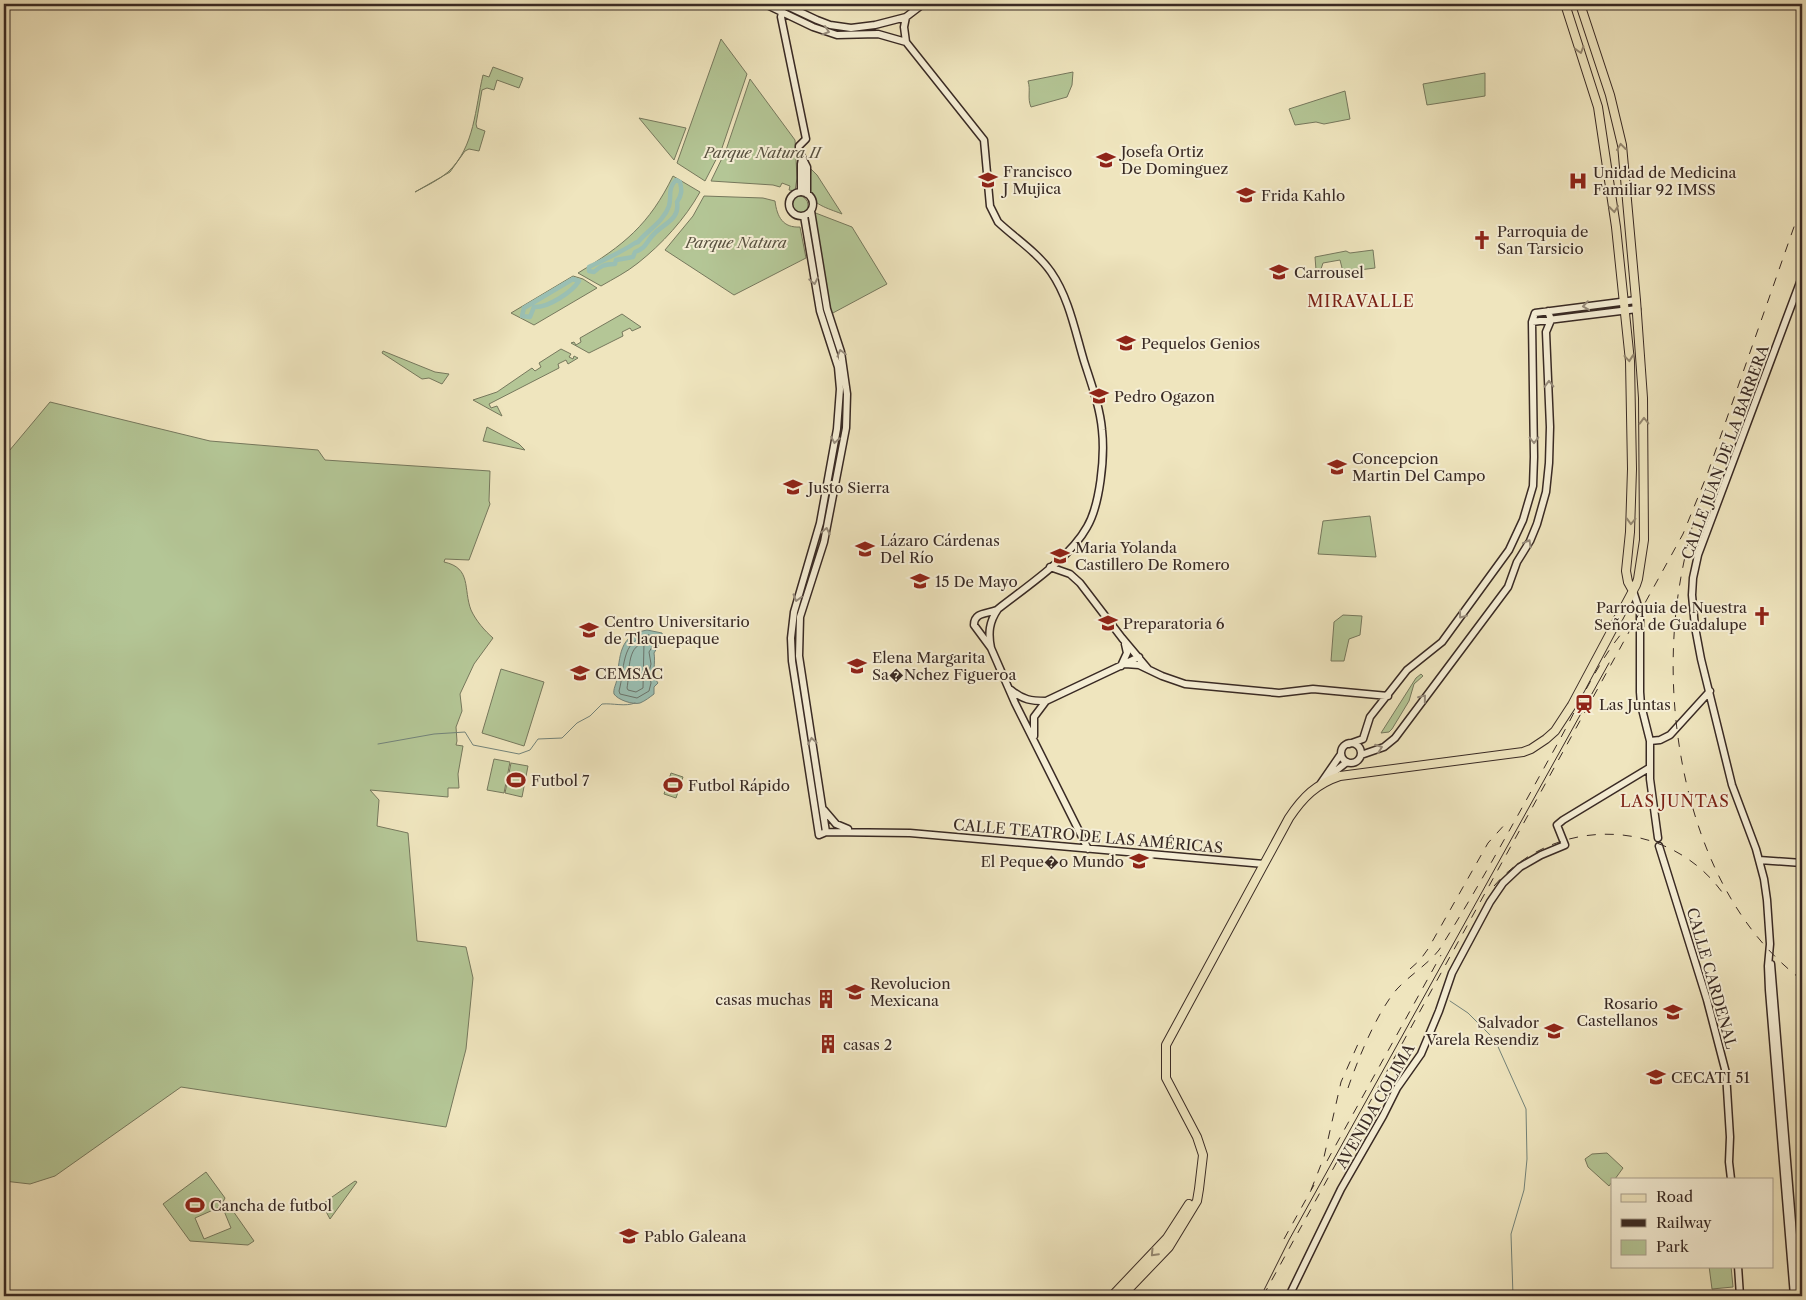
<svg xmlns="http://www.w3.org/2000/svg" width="1806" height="1300" font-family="'Libre Caslon Text',serif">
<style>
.green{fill:#b4c696;stroke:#76785d;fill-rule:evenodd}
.water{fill:#9abfb3;stroke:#73837a}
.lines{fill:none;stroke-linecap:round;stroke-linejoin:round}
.shore{stroke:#6a746c;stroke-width:1}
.stream{stroke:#73837a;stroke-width:1}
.canal{stroke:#9abfb3;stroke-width:4.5}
.secondary-casing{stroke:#392a24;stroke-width:9}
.primary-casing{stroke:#392a24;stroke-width:10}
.secondary{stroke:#f5eed5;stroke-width:6}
.primary{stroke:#efe5be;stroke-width:8}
.tram{stroke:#392a24;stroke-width:1}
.rail{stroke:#392a24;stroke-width:1;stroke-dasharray:9 9;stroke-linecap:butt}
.oneway{stroke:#978c7c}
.oneway2{stroke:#948871}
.labels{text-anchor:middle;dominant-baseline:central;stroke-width:4;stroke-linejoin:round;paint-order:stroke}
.poi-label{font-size:15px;fill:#392a24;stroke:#f5eed5;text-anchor:start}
.park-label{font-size:15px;font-style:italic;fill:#585140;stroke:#f5eed5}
.street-label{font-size:15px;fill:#392a24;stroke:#f5eed5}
.neighbourhood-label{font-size:16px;letter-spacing:1px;fill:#7a1f14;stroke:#f5eed5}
</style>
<rect width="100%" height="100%" fill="#efe5be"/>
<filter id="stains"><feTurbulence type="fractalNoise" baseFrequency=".004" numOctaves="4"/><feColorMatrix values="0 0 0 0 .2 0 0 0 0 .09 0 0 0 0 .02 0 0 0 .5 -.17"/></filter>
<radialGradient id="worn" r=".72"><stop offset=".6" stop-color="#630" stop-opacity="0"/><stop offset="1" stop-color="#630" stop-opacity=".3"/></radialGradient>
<path class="green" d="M721 39 747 74 722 148 705 181 677 163Z
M493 67 523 78 519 88 497 80 494 90 487 88 482 90 476 124 477 128 485 131 479 151 469 149 465 151 450 172 415 192C426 186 439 180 448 172 475 147 475 108 483 75L489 77Z
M1073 72 1072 85 1067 97 1031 107C1027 98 1031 90 1028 81Z
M1485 73V96L1427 105 1423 84Z
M750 79 795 140 797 178 795 191 789 190 790 186 782 183 780 187 773 185 711 181 726 150Z
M1345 91 1350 119 1324 124 1316 122 1295 125 1289 109Z
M639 118 686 128 674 160Z
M811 169 817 175 842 214C833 210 812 205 809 193 808 186 811 176 811 169Z
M673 176 700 192C685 219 662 244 638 263 627 272 613 279 601 286L578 273C624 245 649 225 673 176Z
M704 196 763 198 775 201C777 217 783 228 800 227L806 258 734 295 665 250 693 216Z
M790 205a9 9 0 1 1 18 0a9 9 0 1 1-18 0Z
M813 212 852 227 887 284 831 314Z
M1373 250 1375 268 1343 272 1340 260 1323 263 1321 269 1316 270 1315 257 1346 251 1350 253Z
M573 276 583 279 597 288 534 325 511 313Z
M622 314 641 327 632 331 630 328 622 332 623 336 589 353 571 343 574 342 576 345 581 342 580 338Z
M561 349 571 354 569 357 573 359 574 356 578 358 568 364 566 360 558 364 559 368 489 404 491 408 497 406 502 416 473 400 497 392 532 368 535 371 541 367 539 363Z
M383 351 435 372 449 374 442 384 429 378 422 379 382 353Z
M50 402 210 441 318 450 325 460 490 471 489 501 490 504 469 560 445 559 444 562C472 568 463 589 471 610 476 621 485 631 493 638L474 664 460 694 462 711 456 727 457 741 456 745 463 746 458 774 459 788H448V797L370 790 379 800 377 826 408 833 417 941 466 947 473 978 466 1049 446 1127 181 1087 55 1176 30 1184 4 1181V457Z
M487 427 519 444 525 450 483 441Z
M1370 516 1376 557 1318 554 1323 521Z
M1343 615 1362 616 1360 635 1349 639 1344 661H1331L1334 622Z
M501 669 544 682 524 746 482 733Z
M1421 674 1423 676 1414 684 1409 701 1392 729 1389 732 1381 733 1416 678Z
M494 759 510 762 504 793 487 790Z
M511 763 528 766 522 797 505 793Z
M671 773 683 777 676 798 664 794Z
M1607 1153 1623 1168 1615 1179H1612V1182L1609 1186 1588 1167 1585 1159 1592 1154Z
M206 1172 225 1198 223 1202 224 1208 228 1211H233L254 1241 248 1245 190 1241 163 1204ZM222 1206 231 1228 204 1239 195 1218Z
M355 1181 357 1182 330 1219 322 1204Z
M1709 1266H1731L1733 1287 1712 1289Z"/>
<path class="water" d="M647 630 662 633 663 638 654 653C656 663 651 675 658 683L654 687V694C650 697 645 701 640 703 633 705 618 700 614 694 613 689 616 685 617 679 620 656 619 635 647 630Z"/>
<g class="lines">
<path class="shore" d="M648 635 656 637 657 639 649 652 651 664 649 672 651 683 649 691 637 698 620 694 619 691C625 670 620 640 648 635Z
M644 643 643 688 636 692 628 690 627 688C630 674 626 646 644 643Z"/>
<path class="stream" d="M378 744 434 734 465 732 473 745 519 754 530 750 538 739 562 738 577 723 590 716 602 704C613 703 625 707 635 703
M1450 1001 1468 1013 1495 1040 1526 1109 1527 1159 1524 1190 1511 1234 1513 1296"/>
<path class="canal" d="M676 180 680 182C682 190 682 195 677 202 680 219 665 223 655 233 646 241 648 247 635 252L633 257 616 260 615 264C605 264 600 266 594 272L589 271V267C605 259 620 253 635 243L638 242C648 230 664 221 669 206 672 196 667 189 676 180Z
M573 279 579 281C572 292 548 308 534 307L530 317 522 316 524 308Z"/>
<g class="secondary-casing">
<path id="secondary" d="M765 4 813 27 837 35 878 34 906 42
M783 4 817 20 830 25 851 28 875 25 906 17 923 4
M784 4 781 17 806 139 799 146V151L807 167V194
M906 17 904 27 906 42 984 140 990 206 998 222C1015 238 1038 253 1051 272 1069 298 1075 331 1084 361 1091 383 1100 407 1102 430 1105 457 1100 505 1087 527 1070 558 1026 587 998 609 989 622 988 633 991 648
M801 192V164L802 159
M789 204a12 12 0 1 1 24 0a12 12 0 1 1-24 0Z
M811 211 827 309 841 352 847 394 846 428 824 542 800 617 799 656 826 832
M804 216 820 311 838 367 840 389 837 429 820 523 794 612 791 638 792 661 819 835 826 832 910 833 1264 864
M1532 322 1637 309
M1050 567 1070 574 1080 583 1122 638 1148 669
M1633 591 1640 612V692L1641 705 1650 741V779L1658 838
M997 610C987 614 974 612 974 625L991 648 1015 703 1088 849
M1125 664 1139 665 1162 676 1185 684 1279 693 1313 689 1388 696
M1121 666 1127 653 1125 644
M1011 690C1023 700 1031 701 1046 701L1139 657
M1034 736V717L1046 701
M1650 741 1660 740 1670 735 1710 691
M1341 753a10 10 0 1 1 20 0a10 10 0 1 1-20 0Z
M1349 744 1363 739 1370 717 1407 670 1442 642 1509 550 1523 520 1533 486 1534 457 1532 322 1535 313 1636 300
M1361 755 1384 747 1395 738 1508 587 1517 562 1530 541 1537 524 1546 492 1549 463 1550 427 1546 332 1551 320 1548 311
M1328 777 1347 762
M1321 783 1341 754
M824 810 836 824 848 829
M1659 846 1707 1000 1726 1073 1730 1137 1729 1162 1731 1179
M1759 860 1802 863
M1771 964 1798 1296
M1738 1266 1740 1296
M1289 1296 1341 1189 1383 1116 1397 1088 1421 1054 1439 1011 1452 973 1490 902 1503 883 1520 867 1541 855 1565 845 1557 825 1563 820 1649 768
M1794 1296 1769 990 1768 966 1770 944 1767 900 1764 879 1756 849 1732 785 1701 659 1695 627 1692 595 1693 578 1698 555 1802 277"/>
</g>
<g class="primary-casing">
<path id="primary" d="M1565 4 1598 107 1616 227 1630 361 1632 469 1630 532 1626 571 1628 582 1633 591
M1112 1296 1167 1238 1189 1204
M1122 1296 1169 1247 1197 1201 1199 1189 1203 1155 1197 1137 1166 1078V1045L1289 818C1303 797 1316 784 1340 776L1523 752 1531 749 1546 739 1555 731 1572 705 1636 585 1638 579 1644 540 1643 398 1636 300 1622 145 1610 95 1580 4"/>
</g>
<use href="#secondary" class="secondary"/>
<use href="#primary" class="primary"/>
<path class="tram" d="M1261 1296 1289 1240 1609 663"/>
<path class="rail" d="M1798 206 1802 192
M1693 524C1683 561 1676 598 1674 636 1667 755 1702 905 1802 980
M1494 886C1555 815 1667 817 1722 892
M1410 969 1420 960 1428 949 1488 843 1507 822
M1348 1088C1358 1059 1377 1012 1397 989 1410 975 1427 965 1439 950 1482 882 1520 811 1559 741 1580 703 1598 660 1627 627
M1327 1161 1441 955
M1311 1190 1324 1157 1341 1082 1358 1044
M1284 1239 1314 1185
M1263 1296 1683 534 1707 475 1802 204"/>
</g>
<defs><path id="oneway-chevron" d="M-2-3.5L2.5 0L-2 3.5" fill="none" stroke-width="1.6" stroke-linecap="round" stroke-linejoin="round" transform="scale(1.25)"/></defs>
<g class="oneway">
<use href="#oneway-chevron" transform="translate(826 31) rotate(18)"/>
<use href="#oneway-chevron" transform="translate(814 281) rotate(79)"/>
<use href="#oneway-chevron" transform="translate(1586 306) rotate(172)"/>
<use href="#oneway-chevron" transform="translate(841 353) rotate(-105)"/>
<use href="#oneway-chevron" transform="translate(1549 384) rotate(-91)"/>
<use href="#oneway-chevron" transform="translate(835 440) rotate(100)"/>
<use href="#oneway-chevron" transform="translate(1534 440) rotate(89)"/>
<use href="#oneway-chevron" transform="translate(826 531) rotate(-78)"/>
<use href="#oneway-chevron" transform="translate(1528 543) rotate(-61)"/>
<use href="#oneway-chevron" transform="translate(797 598) rotate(106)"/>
<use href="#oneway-chevron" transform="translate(1462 615) rotate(127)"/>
<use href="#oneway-chevron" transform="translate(1423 698) rotate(-51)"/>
<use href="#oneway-chevron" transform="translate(812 741) rotate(-99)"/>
<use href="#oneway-chevron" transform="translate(1379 748) rotate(-20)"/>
</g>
<g class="oneway2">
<use href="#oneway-chevron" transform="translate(1580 50) rotate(73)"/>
<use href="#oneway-chevron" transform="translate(1621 147) rotate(-97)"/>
<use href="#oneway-chevron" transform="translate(1614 209) rotate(83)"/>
<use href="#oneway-chevron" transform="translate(1629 358) rotate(85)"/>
<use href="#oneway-chevron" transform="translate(1644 421) rotate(-91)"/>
<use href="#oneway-chevron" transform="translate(1631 521) rotate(92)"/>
<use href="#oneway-chevron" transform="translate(1154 1253) rotate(133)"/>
</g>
<defs>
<g id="school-bare" transform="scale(1.5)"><path d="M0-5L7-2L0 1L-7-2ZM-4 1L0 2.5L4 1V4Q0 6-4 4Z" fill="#8f2418" stroke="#f5eed5" stroke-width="2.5" paint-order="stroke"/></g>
<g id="hospital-bare" transform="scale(1.5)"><path d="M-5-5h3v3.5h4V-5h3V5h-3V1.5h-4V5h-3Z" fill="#8f2418" stroke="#f5eed5" stroke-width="2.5" paint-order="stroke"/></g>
<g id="church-bare" transform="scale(1.5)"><path d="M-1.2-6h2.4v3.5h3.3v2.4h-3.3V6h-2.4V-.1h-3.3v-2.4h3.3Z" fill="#8f2418" stroke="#f5eed5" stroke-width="2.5" paint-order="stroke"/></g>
<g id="university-bare" transform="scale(1.5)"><path d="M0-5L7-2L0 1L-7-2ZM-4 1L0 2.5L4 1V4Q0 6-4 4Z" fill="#8f2418" stroke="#f5eed5" stroke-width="2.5" paint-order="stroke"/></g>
<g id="station-bare" transform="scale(1.5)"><path d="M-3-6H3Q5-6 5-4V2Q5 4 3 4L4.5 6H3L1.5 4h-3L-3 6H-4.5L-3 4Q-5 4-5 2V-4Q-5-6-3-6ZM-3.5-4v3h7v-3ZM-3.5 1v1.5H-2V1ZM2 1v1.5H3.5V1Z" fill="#8f2418" stroke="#f5eed5" stroke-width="2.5" paint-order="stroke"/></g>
<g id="stadium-bare" transform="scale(1.5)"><path d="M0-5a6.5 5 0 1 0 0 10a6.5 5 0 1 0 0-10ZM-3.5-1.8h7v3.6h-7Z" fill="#8f2418" stroke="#f5eed5" stroke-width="2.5" paint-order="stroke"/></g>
<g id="building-bare" transform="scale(1.5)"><path d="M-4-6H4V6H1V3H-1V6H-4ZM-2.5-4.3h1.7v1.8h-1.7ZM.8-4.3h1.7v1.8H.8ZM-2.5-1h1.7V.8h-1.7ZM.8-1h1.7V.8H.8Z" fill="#8f2418" stroke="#f5eed5" stroke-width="2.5" paint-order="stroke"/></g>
</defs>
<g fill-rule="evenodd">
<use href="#school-bare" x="1106" y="160"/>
<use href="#school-bare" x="988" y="180"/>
<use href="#hospital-bare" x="1578" y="181"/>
<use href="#school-bare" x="1246" y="195"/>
<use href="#church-bare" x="1482" y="240"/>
<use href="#school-bare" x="1279" y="272"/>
<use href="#school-bare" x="1126" y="343"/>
<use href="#school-bare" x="1099" y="396"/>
<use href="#school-bare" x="1337" y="467"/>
<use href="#school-bare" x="793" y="487"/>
<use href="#school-bare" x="865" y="549"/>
<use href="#school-bare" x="1060" y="556"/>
<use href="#school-bare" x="920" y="581"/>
<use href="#church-bare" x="1762" y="616"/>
<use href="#university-bare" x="1108" y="623"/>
<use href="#university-bare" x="589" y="630"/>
<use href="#school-bare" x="857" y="666"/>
<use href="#university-bare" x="580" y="673"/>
<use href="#station-bare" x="1584" y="704"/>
<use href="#stadium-bare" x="516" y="780"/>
<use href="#stadium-bare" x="673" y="785"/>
<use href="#school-bare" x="1139" y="861"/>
<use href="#school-bare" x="855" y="992"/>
<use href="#building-bare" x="826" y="999"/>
<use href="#school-bare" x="1673" y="1012"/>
<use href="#school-bare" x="1554" y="1031"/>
<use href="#building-bare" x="828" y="1044"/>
<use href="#university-bare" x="1656" y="1077"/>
<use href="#stadium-bare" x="195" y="1205"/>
<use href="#school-bare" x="629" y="1236"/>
</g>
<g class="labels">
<g class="poi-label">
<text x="1121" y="151">Josefa Ortiz<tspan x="1121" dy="17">De Dominguez</tspan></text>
<text x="1003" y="171">Francisco<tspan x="1003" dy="17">J Mujica</tspan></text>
<text x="1593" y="172">Unidad de Medicina<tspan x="1593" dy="17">Familiar 92 IMSS</tspan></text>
<text x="1261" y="195">Frida Kahlo</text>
<text x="1497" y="231">Parroquia de<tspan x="1497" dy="17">San Tarsicio</tspan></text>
<text x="1294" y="272">Carrousel</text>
<text x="1141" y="343">Pequelos Genios</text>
<text x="1114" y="396">Pedro Ogazon</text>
<text x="1352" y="458">Concepcion<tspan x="1352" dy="17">Martin Del Campo</tspan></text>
<text x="808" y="487">Justo Sierra</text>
<text x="880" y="540">Lázaro Cárdenas<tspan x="880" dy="17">Del Río</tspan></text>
<text x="1075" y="547">Maria Yolanda<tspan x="1075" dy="17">Castillero De Romero</tspan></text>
<text x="935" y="581">15 De Mayo</text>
<text x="1747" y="607" text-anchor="end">Parroquia de Nuestra<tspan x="1747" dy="17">Señora de Guadalupe</tspan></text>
<text x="604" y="621">Centro Universitario<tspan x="604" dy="17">de Tlaquepaque</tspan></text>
<text x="1123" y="623">Preparatoria 6</text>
<text x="872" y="657">Elena Margarita<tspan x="872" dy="17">Sa�Nchez Figueroa</tspan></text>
<text x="595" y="673">CEMSAC</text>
<text x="1599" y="704">Las Juntas</text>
<text x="531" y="780">Futbol 7</text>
<text x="688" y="785">Futbol Rápido</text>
<text x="1124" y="861" text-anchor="end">El Peque�o Mundo</text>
<text x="870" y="983">Revolucion<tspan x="870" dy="17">Mexicana</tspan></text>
<text x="811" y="999" text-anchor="end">casas muchas</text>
<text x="1658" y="1003" text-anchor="end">Rosario<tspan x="1658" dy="17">Castellanos</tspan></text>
<text x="1539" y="1022" text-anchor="end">Salvador<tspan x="1539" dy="17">Varela Resendiz</tspan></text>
<text x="843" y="1044">casas 2</text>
<text x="1671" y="1077">CECATI 51</text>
<text x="210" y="1205">Cancha de futbol</text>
<text x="644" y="1236">Pablo Galeana</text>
</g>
<g class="park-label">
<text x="762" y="152">Parque Natura II</text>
<text x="736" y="242">Parque Natura</text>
</g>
<g class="street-label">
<text transform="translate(1725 452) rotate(-70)">CALLE JUAN DE LA BARRERA</text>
<text transform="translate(1088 836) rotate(5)">CALLE TEATRO DE LAS AMÉRICAS</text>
<text transform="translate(1712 978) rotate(74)">CALLE CARDENAL</text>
<text transform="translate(1375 1106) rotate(-60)">AVENIDA COLIMA</text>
</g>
<g class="neighbourhood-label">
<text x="1361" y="301">MIRAVALLE</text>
<text x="1675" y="801">LAS JUNTAS</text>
</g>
</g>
<rect width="1806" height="1300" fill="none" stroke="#efe5be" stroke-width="20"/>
<rect x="5" y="5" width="1796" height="1290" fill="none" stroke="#392a24" stroke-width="2.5"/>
<rect x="10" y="10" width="1786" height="1280" fill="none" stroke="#392a24"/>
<rect x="1611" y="1178" width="162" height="90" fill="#f5eed5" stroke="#aaa08e"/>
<rect x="1621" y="1194" width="25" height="8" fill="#efe5be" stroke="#aaa08e"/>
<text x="1656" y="1202" font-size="15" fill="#392a24">Road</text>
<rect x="1621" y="1219" width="25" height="8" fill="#392a24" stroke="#aaa08e"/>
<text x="1656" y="1228" font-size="15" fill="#392a24">Railway</text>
<rect x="1621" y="1240" width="25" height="15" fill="#b4c696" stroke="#aaa08e"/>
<text x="1656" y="1252" font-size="15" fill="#392a24">Park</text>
<rect width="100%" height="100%" filter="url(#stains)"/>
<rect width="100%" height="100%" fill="url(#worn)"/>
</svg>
